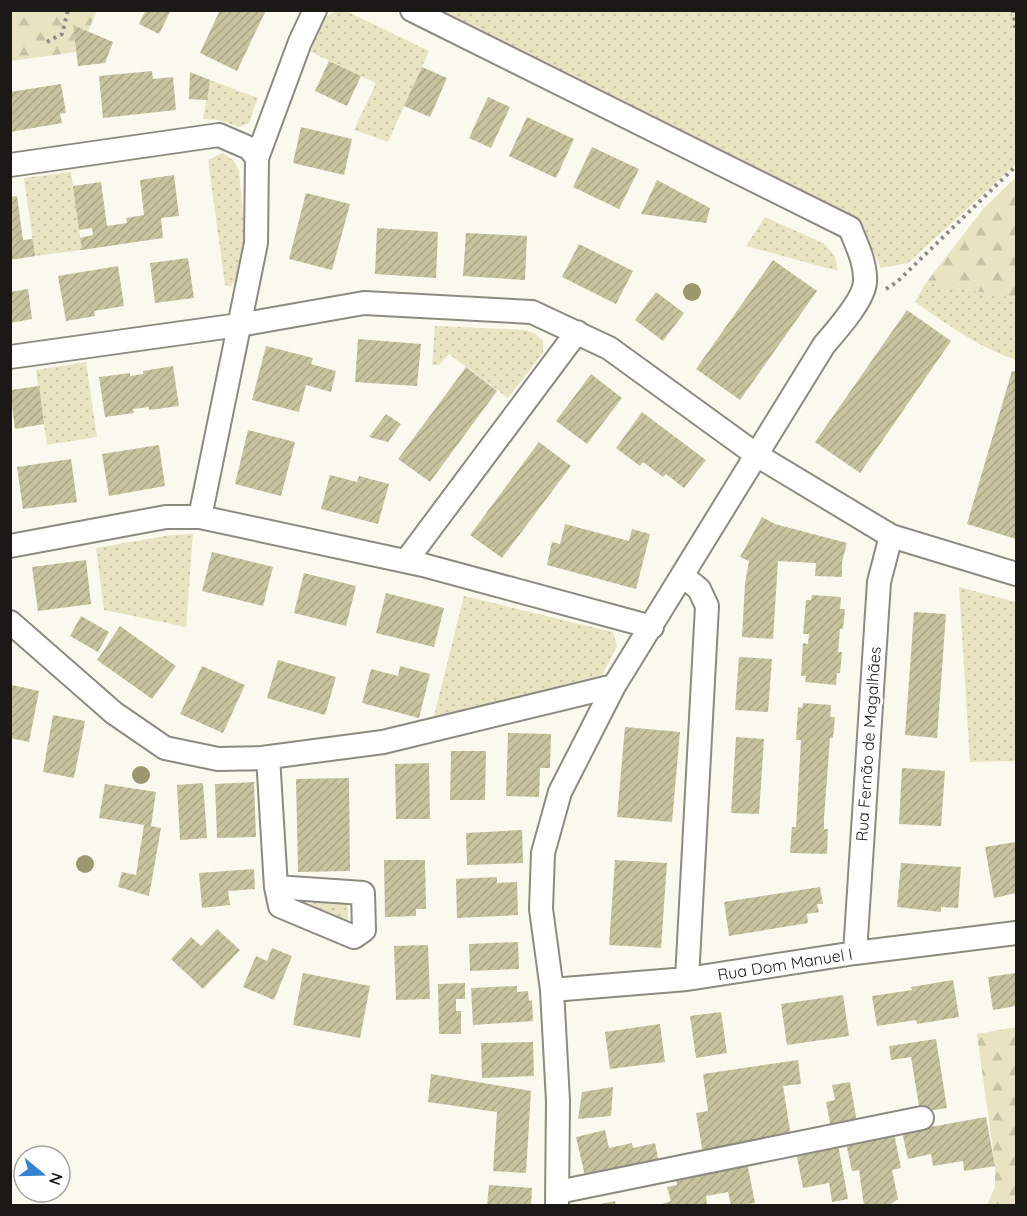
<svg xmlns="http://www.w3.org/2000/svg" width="1027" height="1216" font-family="Quicksand,sans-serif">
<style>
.green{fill:url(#green-dots)}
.forest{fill:url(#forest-firs)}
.building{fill:url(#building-hatch)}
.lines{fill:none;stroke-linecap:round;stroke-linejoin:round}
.minor-casing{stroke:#8c8b81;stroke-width:26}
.path{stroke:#8d8c85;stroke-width:4;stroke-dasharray:3 4.5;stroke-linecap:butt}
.minor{stroke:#fff;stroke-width:22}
.tree{fill:#9c976e}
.labels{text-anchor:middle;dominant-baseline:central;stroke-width:6;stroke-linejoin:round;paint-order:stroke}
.street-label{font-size:16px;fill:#1a1915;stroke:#fff}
</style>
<defs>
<pattern id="green-dots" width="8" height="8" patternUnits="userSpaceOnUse" patternTransform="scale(1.5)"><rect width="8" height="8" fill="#e8e4c2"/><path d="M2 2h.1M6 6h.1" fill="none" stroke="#c6c3a6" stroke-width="1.8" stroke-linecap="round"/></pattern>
<pattern id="forest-firs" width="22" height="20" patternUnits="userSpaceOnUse" patternTransform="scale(1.5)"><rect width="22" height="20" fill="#e8e4c2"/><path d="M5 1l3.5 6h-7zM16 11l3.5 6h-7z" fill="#c6c3a6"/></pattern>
<pattern id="building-hatch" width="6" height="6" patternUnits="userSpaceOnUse" patternTransform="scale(1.5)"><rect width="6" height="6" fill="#c7c39e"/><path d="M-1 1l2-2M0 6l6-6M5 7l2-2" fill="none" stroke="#aaa787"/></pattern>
</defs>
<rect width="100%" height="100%" fill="#faf9ee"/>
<path class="green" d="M344 10 429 51 388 142 354 130 376 83 311 52C319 31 318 13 344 10Z
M440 11H1016V164L908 263 881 268 858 219Z
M210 80 258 98 249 123 239 127 219 120 203 119Z
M223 153 234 161 239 171C241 200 253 266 230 287L225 285 208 160Z
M71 172 82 250 35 256 24 178Z
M765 217 823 243 835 256 838 271 746 246Z
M926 283 1016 298V360C978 347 948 325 915 302Z
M435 326 525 330 536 334 543 341V353L508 398 449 354 439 365H432Z
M86 362 97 437 47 445 36 370Z
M193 534 186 627 104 610 96 548 171 535Z
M959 587 1016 602V761L970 762Z
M464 596 613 632 617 646 602 675 434 716Z
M311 903H348V925L311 909Z"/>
<path class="forest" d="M10 11H97L88 31 73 25 76 52 11 61Z
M1016 177V298L926 283 983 209Z
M1016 1027V1205H987L995 1187V1166L977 1034Z"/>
<path class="building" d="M146 10 170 12 159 34 139 24Z
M220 10H266L237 71 200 53Z
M73 25 113 42 105 63 78 66Z
M329 61 361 76 347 106 315 91Z
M422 67 447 78 430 117 404 106Z
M152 71 153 79 173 77 176 110 103 118 99 76Z
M190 72 210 80 207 100 189 99Z
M61 84 66 113 60 114 62 123 10 132V92Z
M488 97 510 107 491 148 469 138Z
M527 117 574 139 556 178 509 156Z
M301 127 352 139 344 175 293 163Z
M592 147 639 169 619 209 573 187Z
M174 175 179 216 161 218 163 238 82 250 80 238 93 235 92 228 79 230 73 186 101 182 107 226 127 223 126 218 144 215 140 180Z
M657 180 710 208 706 223 641 214Z
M306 193 350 204 332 270 289 259Z
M17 196 23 240 33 239 35 256 10 260V197Z
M377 228 438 232 436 278 375 274Z
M466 233 527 236 525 280 463 276Z
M579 244 633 271 616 304 562 277Z
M188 258 194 298 155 303 150 263Z
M773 260 817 291 740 400 696 369Z
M118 266 124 306 94 311 95 316 66 321 58 276Z
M28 289 32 319 10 323V292Z
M656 292 684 313 663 341 635 320Z
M907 310 951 341 860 473 815 442Z
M358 339 421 344 417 386 355 382Z
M266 346 313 358 311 364 336 371 331 392 306 385 299 412 252 400Z
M173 366 179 406 149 410V407L133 409 134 413 105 417 99 377 130 373V376L143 374V371Z
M466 367 497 391 430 482 398 459Z
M1012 371 1016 372V539L967 524Z
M591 374 622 398 587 444 556 421Z
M39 386 44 424 15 429 10 390Z
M642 412 706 460 684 488 666 474 663 477 643 462 640 466 616 448Z
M386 414 401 424 388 442 369 437Z
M248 430 295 442 281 496 235 484Z
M539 442 571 466 502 558 470 535Z
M159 445 165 486 109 496 102 454Z
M71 459 77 502 23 509 17 467Z
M330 475 357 482 359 476 389 484 378 524 321 509Z
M762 517 775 524 847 543 842 562V577L815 576 816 563 778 561 773 639 742 637 745 584 749 561 740 557Z
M565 524 629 541 632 529 650 534 636 589 547 565 552 542 560 544Z
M212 552 273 567 263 606 202 591Z
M86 560 91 604 38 611 32 567Z
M304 573 356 586 346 626 294 613Z
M386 593 444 608 434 647 376 633Z
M812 595 841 597 840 609H845L843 629H840L838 652H842L840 673H837L836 685 805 682 806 676H801L803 643 808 644 809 634H803L806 600H811Z
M914 612 946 614 937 738 905 735Z
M81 616 109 632 98 652 70 636Z
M120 626 176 666 152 699 97 660Z
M739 657 772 659 768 712 735 710Z
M278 660 336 677 325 715 267 698Z
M202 666 245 685 223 733 180 714Z
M400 666 430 674 419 718 362 703 371 669 398 676Z
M12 685 39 691 29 742 10 738Z
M803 703 831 705 830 717H835L833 738H830L824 818V829H828L827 854 790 853 792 827H796L801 740H796L798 707 802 708Z
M53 715 85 721 74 778 43 772Z
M625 727 680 732 672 822 617 817Z
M508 733 551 734 550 768H540L539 797 506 796Z
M736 737 764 739 759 814 731 813Z
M451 751H486L485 800H450Z
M429 763 430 819H396L395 764Z
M902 768 945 771 941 826 899 824Z
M349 778 350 871 298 872 296 779Z
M254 782 256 837 217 838 215 784Z
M203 783 207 838 180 840 177 785Z
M105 784 156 792 151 826 161 828 149 896 118 887 122 872 136 875 144 825 99 818Z
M522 830 523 863 467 865 466 833Z
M1016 842V893L994 898 985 847Z
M384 860H425L426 909H416V916L385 917Z
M615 860 667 863 661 948 609 945Z
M901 863 961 867 958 908 941 907V912L897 907Z
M254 869 255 889 228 891 230 905 202 908 199 873Z
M497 877V883L517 882 518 915 457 918 456 879Z
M820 887 823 904H817L819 912 807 914 808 923 729 936 724 902Z
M217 929 240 950 203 989 171 959 191 937 201 946Z
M518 942 519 969 470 971 469 944Z
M428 945 430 999 396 1000 394 946Z
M272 948 292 956 274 1000 243 987 256 956 267 961Z
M303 973 370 986 360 1038 293 1025Z
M1016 973V1006L993 1010 988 977Z
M953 980 959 1017 917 1024 916 1020 877 1026 872 996 912 990 911 987Z
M465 983V999H456V1011H461V1034H439L438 984Z
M517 986V992L528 991 529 1001 532 1000 533 1021 473 1025 471 988Z
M843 995 849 1036 787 1045 781 1004Z
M721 1012 727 1053 696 1058 690 1016Z
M660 1024 665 1062 610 1069 605 1032Z
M936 1039 947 1108 920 1112 911 1057 891 1060 889 1046Z
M533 1042 534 1076 482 1078 481 1043Z
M798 1060 801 1084 783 1086 791 1137 703 1154 696 1113 708 1111 703 1074Z
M431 1074 531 1091 526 1173 493 1171 497 1112 428 1102Z
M850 1082 857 1123 831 1128 826 1102 835 1100 832 1085Z
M613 1087 611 1116 578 1119 582 1092Z
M986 1117 995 1166 964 1171 963 1161 933 1166 931 1154 908 1159 902 1132Z
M605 1130 609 1148 632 1143 633 1148 655 1143 659 1163 615 1173 614 1168 585 1176 576 1137Z
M894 1133 901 1168 892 1170 898 1199 888 1206H864L859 1170 852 1171 846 1143Z
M838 1144 848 1199 832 1202 829 1183 803 1188 796 1152Z
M747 1162 755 1203 731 1206 728 1192 706 1196 707 1206H656L671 1201 667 1187 677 1185 676 1177Z
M489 1185 532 1188 531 1206H487Z
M615 1201 616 1206H600V1204Z"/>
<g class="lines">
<g class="minor-casing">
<path id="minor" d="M412 10 850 228C857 246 866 263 865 282 864 300 836 331 824 345L614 686 560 792 543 853 541 909 552 990 558 1101 557 1206
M10 165 219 135 249 148 257 158
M10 357 239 325 364 303 532 312 609 348 758 456 891 536 1016 574
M200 517 256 243 257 158 300 42 315 10
M10 546 166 517H200L423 565 652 627
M406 561 577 332
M683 576 699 589 707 606 687 979
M10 622 114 713 165 748 218 759 262 758 383 742 614 686
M268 757 276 887 280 906 354 937 364 930 363 893 276 887
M855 953 879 582 891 536
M552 990 687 979 855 953 1016 933
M558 1192 922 1118"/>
</g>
<path class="path" d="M1013 10 1016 31
M47 42 62 34 68 10
M886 289 897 282 1016 166"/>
<use href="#minor" class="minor"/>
</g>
<g class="tree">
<circle cx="692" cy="292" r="9"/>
<circle cx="141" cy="775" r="9"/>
<circle cx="85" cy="864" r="9"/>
</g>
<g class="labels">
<g class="street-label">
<text transform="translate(868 744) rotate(-86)">Rua Fernão de Magalhães</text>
<text transform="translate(785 964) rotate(-9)">Rua Dom Manuel I</text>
</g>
</g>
<rect width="1027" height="1216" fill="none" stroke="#1a1915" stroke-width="24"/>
<g transform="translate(42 1174) rotate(109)"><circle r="28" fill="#ffffff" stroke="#a3a3a1" stroke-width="1.5"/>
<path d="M0-4.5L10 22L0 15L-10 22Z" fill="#3483d3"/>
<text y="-9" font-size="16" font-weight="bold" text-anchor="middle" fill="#1a1915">N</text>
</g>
</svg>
